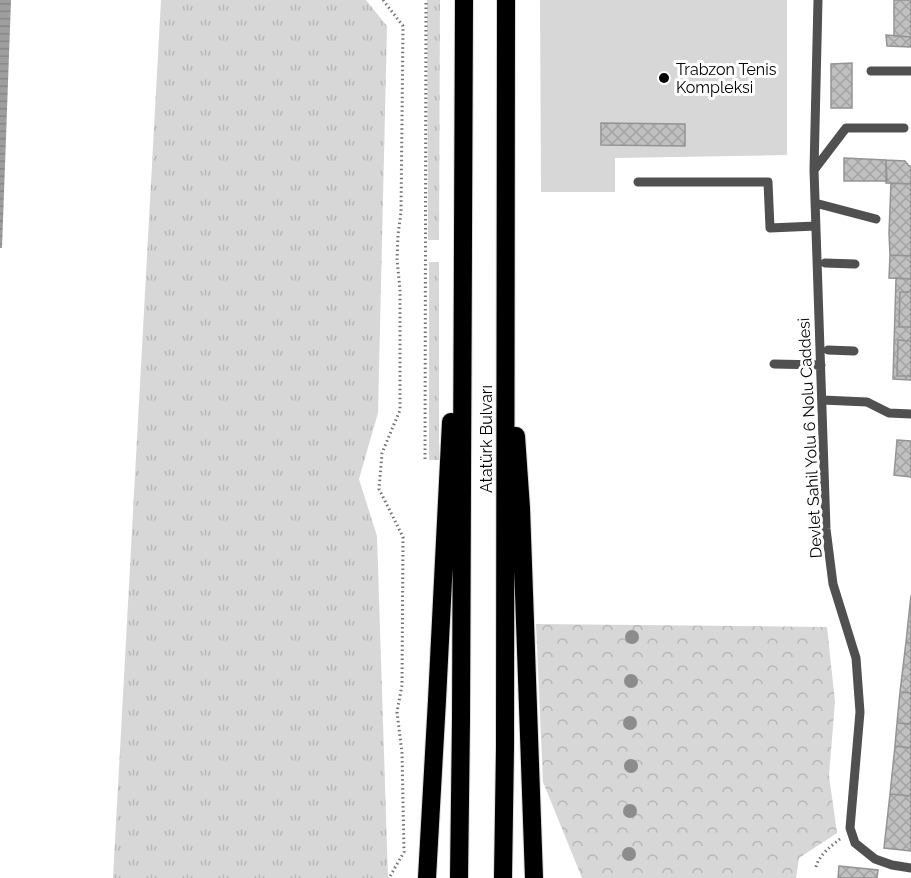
<svg xmlns="http://www.w3.org/2000/svg" width="911" height="878" font-family="Raleway,sans-serif">
<style>
.grass{fill:url(#grass-tufts)}
.forest{fill:url(#forest-crowns)}
.pitch{fill:#d7d7d7}
.water{fill:url(#water-rules)}
.building{fill:url(#building-cross-hatch);stroke:#949494;stroke-width:1.5}
.lines{fill:none;stroke-linecap:round;stroke-linejoin:round}
.highway-casing{stroke:#dbdbdb;stroke-width:20}
.path{stroke:#727272;stroke-width:3;stroke-dasharray:1.5 3;stroke-linecap:butt}
.lane{stroke:#505050;stroke-width:9}
.highway{stroke:#000;stroke-width:18}
.tree{fill:#8c8c8c}
.poi-dot{fill:#000;stroke:#fff;stroke-width:2}
.labels{text-anchor:middle;dominant-baseline:central;stroke-width:6;stroke-linejoin:round;paint-order:stroke}
.poi-label{font-size:16px;fill:#000;stroke:#fff;text-anchor:start}
.street-label{font-size:16px;fill:#000;stroke:#fff}
</style>
<defs>
<pattern id="grass-tufts" width="24" height="20" patternUnits="userSpaceOnUse" patternTransform="scale(1.5)"><rect width="24" height="20" fill="#d7d7d7"/><path d="M3 7l-1-3M5 7V3M7 7l1-3M15 17l-1-3M17 17v-4M19 17l1-3" fill="none" stroke="#b7b7b7"/></pattern>
<pattern id="forest-crowns" width="20" height="18" patternUnits="userSpaceOnUse" patternTransform="scale(1.5)"><rect width="20" height="18" fill="#d7d7d7"/><path d="M2 6a3 3 0 1 1 6 0M12 15a3 3 0 1 1 6 0" fill="none" stroke="#b7b7b7"/></pattern>
<pattern id="water-rules" width="6" height="5" patternUnits="userSpaceOnUse" patternTransform="scale(1.5)"><rect width="6" height="5" fill="#9e9e9e"/><path d="M0 2.5h6" fill="none" stroke="#868686"/></pattern>
<pattern id="building-cross-hatch" width="8" height="8" patternUnits="userSpaceOnUse" patternTransform="scale(1.5)"><rect width="8" height="8" fill="#c0c0c0"/><path d="M0 0l8 8M0 8l8-8" fill="none" stroke="#a3a3a3"/></pattern>
</defs>
<rect width="100%" height="100%" fill="#fff"/>
<path class="grass" d="M161 0H366L387 26 378 413 359 479 377 536 388 878H113Z
M427 0H440L439 240H428Z
M429 262H439V460H429Z"/>
<path class="forest" d="M536 624 827 627 835 702 829 776 837 833 799 858 796 878H582L543 782Z"/>
<path class="pitch" d="M540 0H787V155L615 158V192H541Z"/>
<path class="water" d="M0 0H11L2 248H0Z"/>
<path class="building" d="M894 0H911V37L894 36Z
M886 35 911 37V47L887 46Z
M852 63V108H831V64Z
M601 123 685 124V146L601 145Z
M844 158 886 160 887 181H844Z
M886 160 905 161 909 166H911V184L886 183Z
M891 183 911 184V256L890 255 889 233Z
M890 255 911 256V279L889 278Z
M896 278 911 279V292H900L899 327H911V341L898 340 897 376H911V380L893 379Z
M900 292H911V327H899Z
M898 340 911 341V376H897Z
M897 440 911 441V477L894 475Z
M911 595V643L906 642Z
M906 642 911 643V693L900 692Z
M900 692 911 693V724L897 723Z
M897 723 911 724V748L895 746Z
M895 746 911 748V796L890 794Z
M890 794 911 796V851L884 848Z
M839 866 878 870 877 878H838Z"/>
<g class="lines">
<g class="highway-casing">
<path id="highway" d="M516 436 521 508 534 878
M427 878 437 700 451 422
M459 878 461 720 464 0
M503 878 505 747 506 0"/>
</g>
<path class="path" d="M383 0 403 26 401 212 398 235 397 259 400 290V410L382 453 379 489 403 537 402 685 397 712 402 753 404 852 389 878
M425 459 426 0
M816 867C819 855 831 846 840 839"/>
<path class="lane" d="M818 0 814 170 826 529 833 584 856 658 860 712 850 828 855 843 875 859 892 865 911 868
M871 71H911
M814 170 846 128H904
M638 182H768L770 228 816 226
M815 203 876 219
M825 263 855 264
M828 350 854 351
M774 364 821 365
M822 400 867 402 889 413 911 414"/>
<use href="#highway" class="highway"/>
</g>
<g class="tree">
<circle cx="632" cy="637" r="7"/>
<circle cx="631" cy="681" r="7"/>
<circle cx="630" cy="723" r="7"/>
<circle cx="631" cy="766" r="7"/>
<circle cx="630" cy="811" r="7"/>
<circle cx="629" cy="854" r="7"/>
</g>
<circle class="poi-dot" cx="664" cy="78" r="6"/>
<g class="labels">
<g class="poi-label">
<text x="676" y="69">Trabzon Tenis<tspan x="676" dy="18">Kompleksi</tspan></text>
</g>
<g class="street-label">
<text transform="translate(810 438) rotate(-93)">Devlet Sahil Yolu 6 Nolu Caddesi</text>
<text transform="translate(486 439) rotate(-90)">Atatürk Bulvarı</text>
</g>
</g>
</svg>
